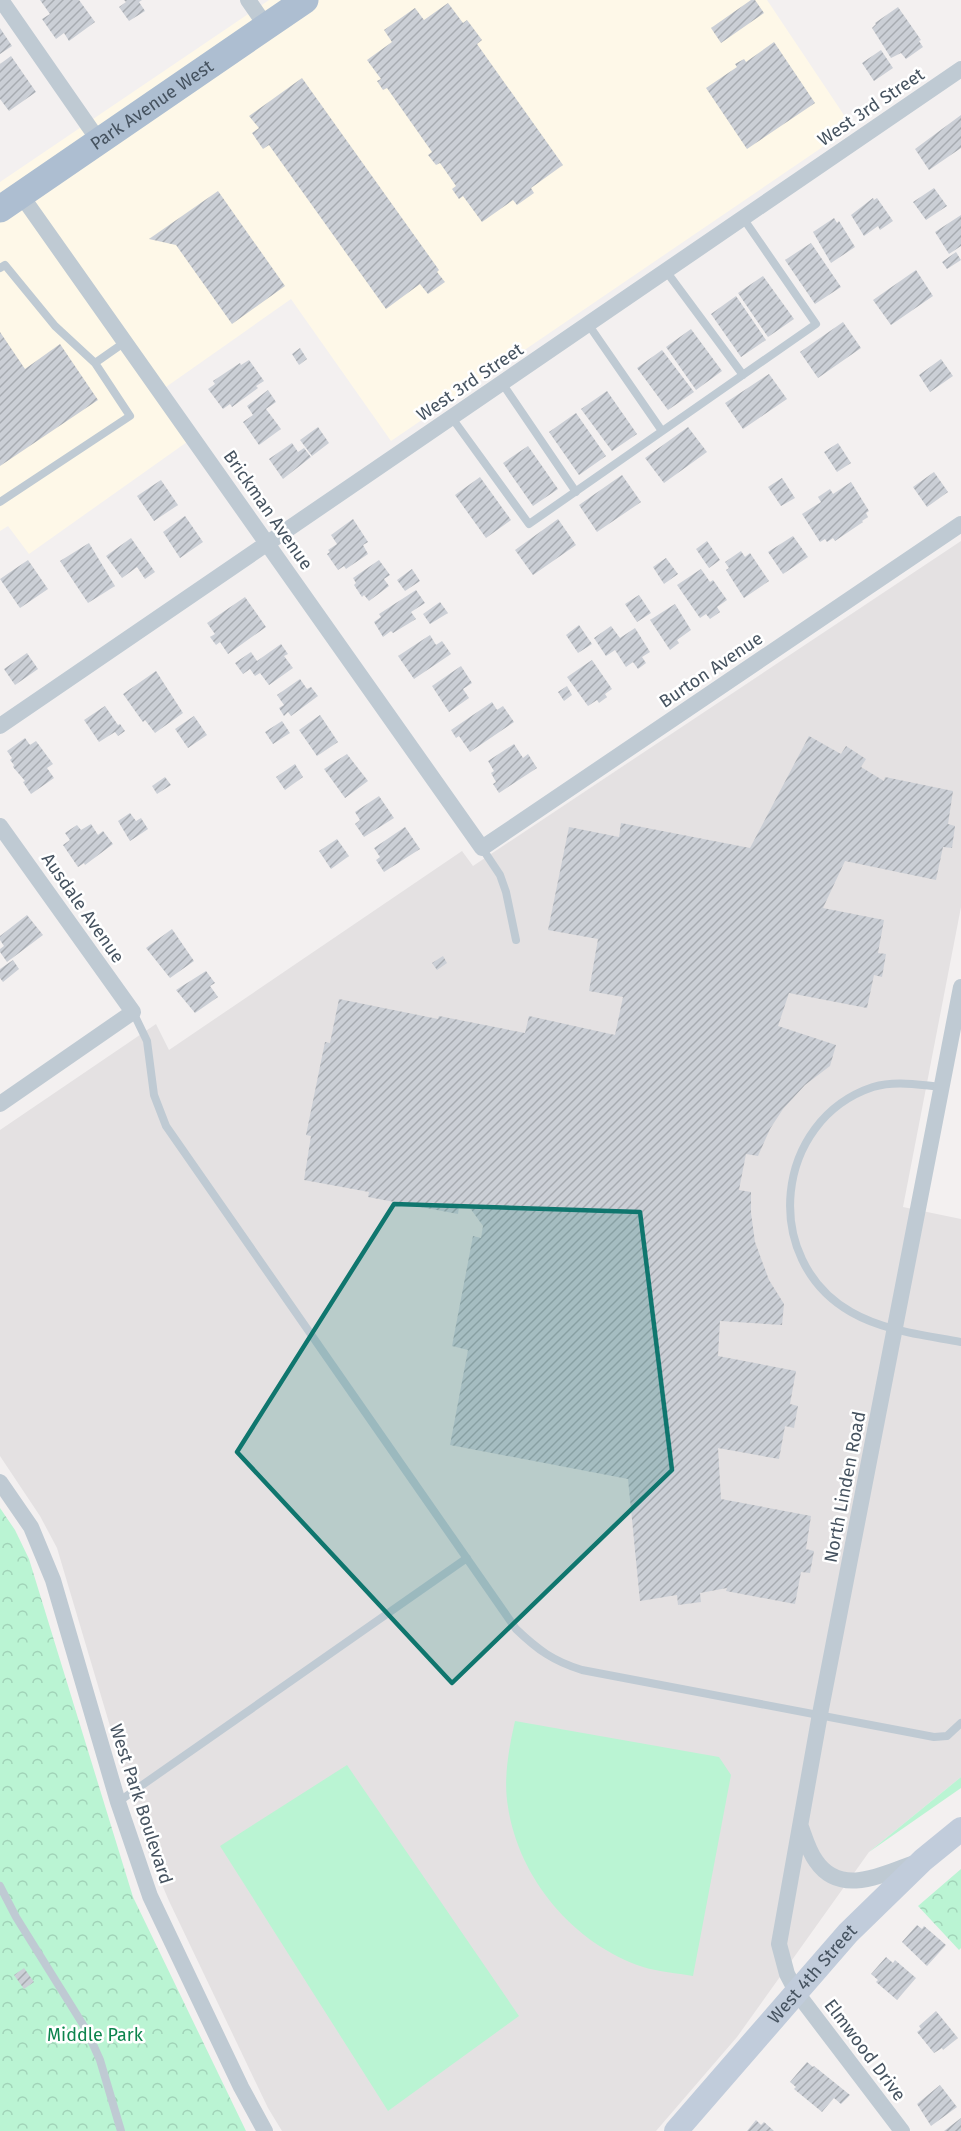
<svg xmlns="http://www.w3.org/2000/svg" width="961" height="2131" font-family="'Fira Sans',sans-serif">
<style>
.commercial{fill:#fef8e8}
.education{fill:#e4e1e2}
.grass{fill:#baf4d3}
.forest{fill:url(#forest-crowns)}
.building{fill:url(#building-hatch)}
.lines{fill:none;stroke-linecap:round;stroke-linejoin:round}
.service{stroke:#bfcad3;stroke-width:8}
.minor{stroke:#bfcad3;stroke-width:16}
.secondary{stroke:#c1ccdb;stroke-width:24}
.primary{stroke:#adbed1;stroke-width:27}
.marked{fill:#0f766e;fill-opacity:0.2;stroke:#0f766e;stroke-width:4.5;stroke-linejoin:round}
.labels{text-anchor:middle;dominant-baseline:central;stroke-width:5;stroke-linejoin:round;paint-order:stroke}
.street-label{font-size:18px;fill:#465360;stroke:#fff}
.park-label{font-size:18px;fill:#0d844d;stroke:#fff}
</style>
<defs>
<pattern id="forest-crowns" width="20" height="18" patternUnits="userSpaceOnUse" patternTransform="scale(1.5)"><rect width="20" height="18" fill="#baf4d3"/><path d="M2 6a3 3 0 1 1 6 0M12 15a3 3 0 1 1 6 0" fill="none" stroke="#a1d3b8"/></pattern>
<pattern id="building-hatch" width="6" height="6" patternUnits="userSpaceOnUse" patternTransform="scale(1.5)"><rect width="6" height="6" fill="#cbcfd6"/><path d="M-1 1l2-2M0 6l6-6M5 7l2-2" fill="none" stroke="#a7abb1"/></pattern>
</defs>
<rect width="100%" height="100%" fill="#f3f0f0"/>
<path class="commercial" d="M269 0H767L852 127 391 441 291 299 156 394 187 442 29 554 8 526 0 531V182Z"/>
<path class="education" d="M961 541V907L903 1207 961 1219V1777L869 1852 737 2037 656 2131H282L268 2108 169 1901 146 1847 57 1548 40 1516 0 1456V1130L156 1024 169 1050 462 851 473 866Z"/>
<path class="grass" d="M515 1721 719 1757 731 1775 693 1976C677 1973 659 1972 643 1967 574 1944 519 1879 508 1807 503 1778 509 1748 515 1721Z
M347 1765 519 2016 388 2111 220 1846Z
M961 1777V1788L869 1852Z"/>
<path class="forest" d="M0 1508 15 1530 29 1559 133 1897 246 2131H0Z
M961 1869V1948L959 1950 918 1906Z"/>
<path class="building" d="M40 0H79L95 22 69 41 64 33 56 39 42 19 50 14Z
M124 0H142L139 2 145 11 129 21 119 7 126 2Z
M751 0H755L764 13 721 43 711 28Z
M448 3 463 23 467 20 482 40 477 44 563 165 531 188 534 193 517 205 513 200 482 222 463 196 459 199 452 189 456 186 440 163 436 165 428 155 432 152 387 88 383 90 377 81 381 79 367 60 392 42 384 30 415 8 424 20Z
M898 7 921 40 919 41 923 47 906 59 901 53 891 58 872 28 876 24 875 23Z
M0 28 12 46 0 54Z
M774 42 815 103 747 149 706 88 737 67 735 64 744 59 746 62Z
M881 50 893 68 874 81 862 63Z
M11 56 36 92 9 111 0 99V64Z
M302 78 439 270 437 272 445 282 428 294 420 284 386 309 269 145 263 149 252 133 259 128 249 116Z
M961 115V148L929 170 915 149Z
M934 188 947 206 926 220 913 202Z
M218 191 285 286 232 324 176 245 149 239Z
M873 198 874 200 877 198 893 221 880 230 878 226 864 236 851 215Z
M961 215V246L949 254 935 232Z
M834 218 837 223 839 221 855 247 831 263 813 232Z
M811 243 841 287 815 304 785 260Z
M956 252 961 260 947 269 942 262Z
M916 270 933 296 891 325 873 300Z
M763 276 794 319 768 337 738 293Z
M736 296 766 340 741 357 711 314Z
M843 322 861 348 818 378 800 352Z
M691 329 722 371 696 390 666 347Z
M0 332 25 369 60 344 98 400 0 466Z
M300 348 307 359 299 365 292 354Z
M662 350 694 392 668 410 637 368Z
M941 359 953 376 930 392 919 375Z
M249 360 264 381 256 386 258 388 232 407 230 404 223 409 208 389 215 384 213 381 240 363 241 365Z
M769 374 787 399 743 429 725 403Z
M268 390 276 402 266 409 281 429 259 445 243 422 253 415 247 406Z
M607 391 637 434 612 451 581 409Z
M576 413 606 456 579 475 549 432Z
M318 427 329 443 312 456 300 440Z
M688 427 707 452 664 483 645 458Z
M292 443 298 452 304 448 311 457 283 479 269 459Z
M838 443 851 463 837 472 824 452Z
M528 446 558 489 533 506 503 463Z
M934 472 948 492 927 507 913 487Z
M622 475 641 502 597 532 579 505Z
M480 477 511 520 486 538 455 495Z
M782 478 795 498 781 506 768 487Z
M161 480 178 505 154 521 137 496Z
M851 482 869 511 866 513 868 517 862 521 863 522 835 541 833 538 827 542 825 539 820 542 802 514 821 502 818 497 830 489 833 494Z
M185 516 203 542 180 558 163 532Z
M353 519 368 542 363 545 368 554 346 569 344 566 338 570 327 554 330 552 328 550 337 544 331 535Z
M558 519 576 545 533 575 515 550Z
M793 536 808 557 783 574 768 552Z
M131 538 155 572 145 579 137 567 122 578 106 556Z
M707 541 720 560 709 568 696 549Z
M89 543 115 586 88 603 60 561Z
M741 551 745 557 750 553 769 581 744 598 726 570 729 568 725 562Z
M666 558 678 574 664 584 653 567Z
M28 560 48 589 20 608 0 579Z
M379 560 390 575 384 579 389 586 369 601 364 595 362 597 354 585 356 583 353 578Z
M412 569 420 581 405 591 397 580Z
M701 569 710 582 713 580 727 600 717 607 720 612 710 619 706 614 700 618 677 585Z
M416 590 425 603 411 612 416 619 393 633 391 631 383 637 374 622 381 617 379 614Z
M639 595 651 613 637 622 625 604Z
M245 597 266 627 228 654 220 642 216 645 210 637 215 634 207 623Z
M440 602 448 613 430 624 423 614Z
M675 604 691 630 677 640 679 643 670 650 650 620Z
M579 625 592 644 578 653 566 635Z
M611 626 620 638 635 628 650 652 642 657 646 663 638 669 633 662 626 667 615 650 606 656 594 638Z
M430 635 436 645 442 641 451 654 414 679 398 656Z
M281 644 288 654 284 656 293 668 269 685 260 673 255 676 250 669 243 674 235 663 251 652 257 661Z
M27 653 38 669 15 685 4 669Z
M592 660 612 689 605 694 607 697 599 703 597 700 588 706 567 677Z
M461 666 472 683 463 689 469 698 449 712 432 686Z
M156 671 183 713 155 733 145 720 143 722 123 694Z
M300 679 307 689 311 687 318 696 291 716 288 712 284 716 279 708 284 705 277 695Z
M567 686 572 695 564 701 558 692Z
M492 702 497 710 503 706 514 722 470 752 459 736 456 738 451 730Z
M105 706 118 725 120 724 125 731 118 736 115 732 99 742 84 720Z
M320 715 338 742 317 756 299 730Z
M194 716 207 735 188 748 175 729Z
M282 721 290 733 273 744 265 732Z
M809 736 841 754 846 746 866 759 861 767 884 781 885 777 953 791 948 824 955 826 952 848 943 847 936 880 845 861 823 908 884 920 878 953 886 954 882 977 874 975 867 1008 789 993 778 1026 836 1045 830 1066 805 1085 783 1109 770 1129 758 1156 746 1154 739 1190 751 1192V1213L755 1242 769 1280 784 1304 782 1325 720 1321 718 1356 796 1371 790 1404 798 1406 794 1428 785 1426 779 1459 718 1448 721 1499 811 1516 806 1549 814 1551 810 1573 801 1572 795 1604 726 1591 727 1588 700 1593 701 1602 678 1605 677 1595 640 1601 628 1479 450 1445 468 1350 452 1346 473 1236 481 1238 483 1226 470 1208 459 1207 458 1214 368 1197 369 1192 304 1180 311 1136 306 1135 325 1042 330 1043 339 999 438 1019 439 1016 525 1033 529 1016 615 1035 623 997 589 991 598 939 548 930 569 827 619 837 621 823 750 848Z
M25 738 30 745 36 741 53 764 47 768 54 778 31 794 23 782 25 781 13 767 14 765 10 760 12 758 7 751Z
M514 744 523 758 528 754 537 768 499 793 493 784 496 782 491 773 494 771 488 761Z
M347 754 368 781 345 798 324 769Z
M295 764 303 777 285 790 276 777Z
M165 777 171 785 157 794 152 786Z
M379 796 394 818 364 837 355 824 360 820 355 812Z
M130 813 136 821 141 818 148 829 130 841 118 821Z
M91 824 98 835 103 831 113 844 85 865 84 863 78 867 63 845 70 840 65 833 77 825 81 830Z
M405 827 420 849 384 872 376 860 380 857 374 848Z
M337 839 349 856 331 869 319 851Z
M27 915 43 935 7 962 0 952V949L4 946 0 940V936Z
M172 929 194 961 170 978 146 948Z
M443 956 447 963 437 970 432 963Z
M13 960 19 969 3 982 0 978V969Z
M206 971 215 983 210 986 218 997 195 1013 176 990Z
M917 1925 922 1929 924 1926 946 1945 927 1966 902 1942Z
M886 1957 893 1963 895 1960 916 1978 897 2000 876 1982 878 1980 871 1974Z
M24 1968 34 1982 24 1989 14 1975Z
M936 2011 958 2038 943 2050 942 2048 934 2053 917 2032 921 2029 919 2026Z
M807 2062 813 2067 814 2066 850 2095 841 2104 834 2098 822 2112 794 2089 796 2087 790 2082Z
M940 2085 957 2107 931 2126 917 2104Z
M961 2118V2131H944Z
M756 2120 761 2125 764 2122 774 2131H747Z"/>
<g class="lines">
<path class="service" d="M0 268 5 265 55 326 95 363 125 342
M666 271 743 375
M588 324 662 431
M502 383 576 492
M452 418 529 524 816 324 743 218
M0 502 130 416 95 363
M482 848 500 875 506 892 516 940
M133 1012 147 1041 154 1095 166 1126 516 1629C538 1650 553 1661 582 1670L934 1737 947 1736 961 1723
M942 1087C919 1085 896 1080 873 1087 774 1120 760 1260 851 1312 884 1331 924 1335 961 1342
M118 1802 467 1558
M0 1886 16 1917 87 2031 100 2060 121 2131"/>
<path class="minor" d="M1 0 99 141
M248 0 266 26
M21 195 482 848 961 524
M0 726 961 69
M0 826 133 1012 0 1104
M0 1482 31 1527 53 1580 118 1802 150 1896 241 2087 265 2131
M801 1827C805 1838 809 1852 816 1861 841 1898 885 1873 917 1862
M902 2131 797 1993 787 1974 779 1944 820 1714 961 987"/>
<path class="secondary" id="s1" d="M676 2131 848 1933 923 1860 961 1829"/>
<path class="primary" id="s2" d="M0 209 305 0"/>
</g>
<path class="marked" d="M394 1204 640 1212 672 1470 452 1683 237 1452Z"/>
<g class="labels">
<g class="street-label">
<text stroke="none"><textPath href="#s2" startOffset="184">Park Avenue West</textPath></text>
<text transform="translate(871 107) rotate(-34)">West 3rd Street</text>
<text transform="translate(470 382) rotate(-34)">West 3rd Street</text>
<text transform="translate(268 510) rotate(55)">Brickman Avenue</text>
<text transform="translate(711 670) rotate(-34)">Burton Avenue</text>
<text transform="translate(83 908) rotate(55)">Ausdale Avenue</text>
<text transform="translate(845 1487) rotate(-79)">North Linden Road</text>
<text transform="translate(141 1804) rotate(72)">West Park Boulevard</text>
<text stroke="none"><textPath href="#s1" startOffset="208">West 4th Street</textPath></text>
<text transform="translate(865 2050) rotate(53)">Elmwood Drive</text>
</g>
<g class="park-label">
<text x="95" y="2035">Middle Park</text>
</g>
</g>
</svg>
